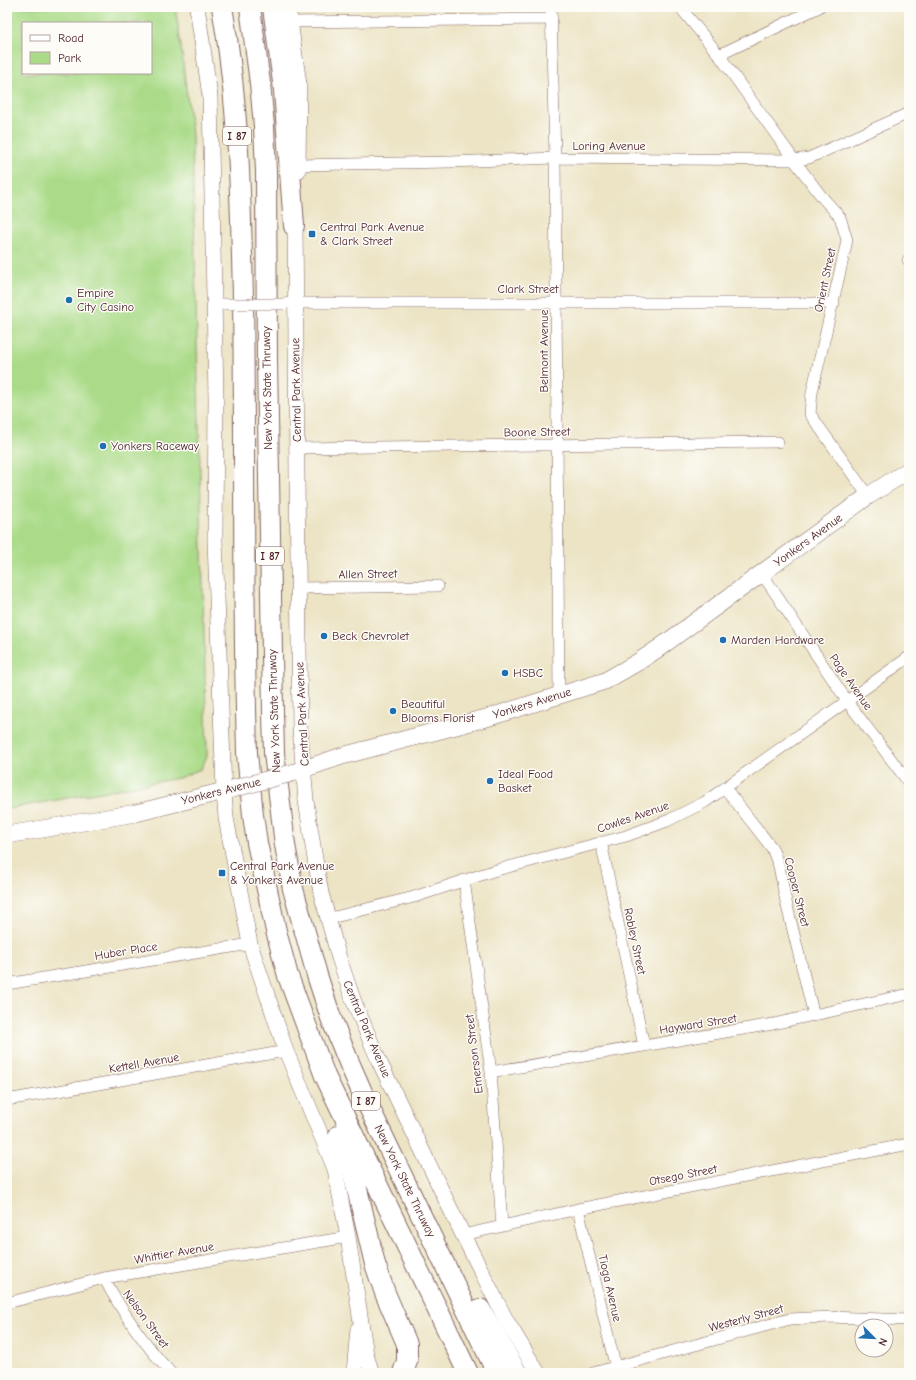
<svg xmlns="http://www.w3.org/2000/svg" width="916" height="1380" font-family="'Comic Neue',sans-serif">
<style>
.green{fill:#abdb89;stroke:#7a7d5a;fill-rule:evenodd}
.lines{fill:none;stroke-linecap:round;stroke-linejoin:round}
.street-casing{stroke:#836461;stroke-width:12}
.secondary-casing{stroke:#836461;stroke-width:16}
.primary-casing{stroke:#836461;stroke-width:18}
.highway-casing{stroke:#836461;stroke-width:22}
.street{stroke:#fff;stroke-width:11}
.secondary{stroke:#fff;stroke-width:15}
.primary{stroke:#fff;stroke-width:17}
.highway{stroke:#fff;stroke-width:20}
.street-bridge-casing{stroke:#836461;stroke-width:12;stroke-linecap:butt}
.primary-bridge-casing{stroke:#836461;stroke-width:18;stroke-linecap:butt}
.street-bridge{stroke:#fff;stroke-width:11}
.primary-bridge{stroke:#fff;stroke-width:17}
.poi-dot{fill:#1f6fb2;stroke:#fdfcf7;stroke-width:1.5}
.labels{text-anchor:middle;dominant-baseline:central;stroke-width:3;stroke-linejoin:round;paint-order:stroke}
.shield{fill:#fdfcf7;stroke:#806168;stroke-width:1}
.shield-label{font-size:11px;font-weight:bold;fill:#4a1f2b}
.street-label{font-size:12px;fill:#4a1f2b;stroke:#fdfcf7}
.poi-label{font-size:12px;fill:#4a1f2b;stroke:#fdfcf7;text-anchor:start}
</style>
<rect width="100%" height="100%" fill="#fdfcf7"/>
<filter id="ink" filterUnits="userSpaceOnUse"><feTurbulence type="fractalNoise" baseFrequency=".025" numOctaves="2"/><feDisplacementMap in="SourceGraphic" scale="8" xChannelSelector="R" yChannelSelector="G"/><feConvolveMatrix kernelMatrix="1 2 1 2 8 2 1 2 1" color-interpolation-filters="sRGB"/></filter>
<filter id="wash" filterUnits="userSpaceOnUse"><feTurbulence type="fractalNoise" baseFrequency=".012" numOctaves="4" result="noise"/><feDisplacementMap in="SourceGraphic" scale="16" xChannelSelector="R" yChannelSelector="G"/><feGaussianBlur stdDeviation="0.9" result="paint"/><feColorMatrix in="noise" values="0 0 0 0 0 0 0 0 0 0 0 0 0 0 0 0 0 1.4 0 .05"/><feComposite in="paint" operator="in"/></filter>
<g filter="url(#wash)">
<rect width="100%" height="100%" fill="#ece4c5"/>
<path class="green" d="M7 7H175L179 31 192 135 207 756 201 769 179 778 7 809ZM23 23H151V73H23Z"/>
</g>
<g filter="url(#ink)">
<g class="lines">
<g class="street-casing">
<path id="street" d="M551 7 555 158 559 695
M680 7 719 55 794 160 822 197 840 217 847 240 845 250 812 392 810 414 868 496
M291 22 552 19
M719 55 819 7
M298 165 450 162 555 158 794 160 809 158 909 113
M908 260H909
M288 303H834
M297 448 778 442
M760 575 767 581 847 701 909 783
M299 588 438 586
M725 788 772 848 779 866 786 902 814 1016
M601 842 644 1046
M464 880 491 1072 502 1226
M327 919 414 897 493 871 626 836 667 821 705 802 909 657
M7 984 250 944
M491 1072 773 1024 909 994
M7 1100 286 1051
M578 1209 617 1373
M463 1235 578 1209 909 1144
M104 1278C122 1312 145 1345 171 1373
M7 1303 104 1278 348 1237
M593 1373 790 1319 830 1317 909 1320"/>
</g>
<g class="secondary-casing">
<path id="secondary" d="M197 7 210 96 216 398 215 540 224 792 226 818 250 944 286 1051 335 1169 348 1237 366 1355 372 1373
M288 7 299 84 298 171
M295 215 297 478 300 728 306 801 315 859 321 893 339 958 354 1002 379 1061 463 1235 506 1320 538 1373
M354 1373 358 1329"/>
</g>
<g class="primary-casing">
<path id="primary" d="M292 773 342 756 490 717 605 681 638 662 659 648 868 496 909 470
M7 835 136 813 232 789"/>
</g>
<g class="highway-casing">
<path id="highway" d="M222 7C239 104 241 202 243 299 245 436 243 573 246 709L247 753 253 815 257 843 276 931 288 976 325 1076 468 1373
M250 7 260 83 264 126 266 172 267 359 273 712 274 753 285 845 293 889 317 975 331 1018 348 1060 366 1101 497 1373
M273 7 284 90 294 226
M339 1135 353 1172 375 1264 385 1293 407 1344V1361L403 1373
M480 1309 517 1373"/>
</g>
<use href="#street" class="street"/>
<use href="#secondary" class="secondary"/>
<use href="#primary" class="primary"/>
<use href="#highway" class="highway"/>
<g class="street-bridge-casing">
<path id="street-bridge" d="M223 304H284"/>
</g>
<g class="primary-bridge-casing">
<path id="primary-bridge" d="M232 789 292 773"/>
</g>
<use href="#street-bridge" class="street-bridge"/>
<use href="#primary-bridge" class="primary-bridge"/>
</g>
</g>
<g class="poi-dot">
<rect x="308" y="230" width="8" height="8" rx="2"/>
<circle cx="69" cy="300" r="4"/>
<circle cx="103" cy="446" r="4"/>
<circle cx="324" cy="636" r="4"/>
<circle cx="723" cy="640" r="4"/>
<circle cx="505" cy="673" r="4"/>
<circle cx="393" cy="711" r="4"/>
<circle cx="490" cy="781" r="4"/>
<rect x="218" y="869" width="8" height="8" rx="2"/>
</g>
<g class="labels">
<g class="shield">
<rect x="223" y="127" width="28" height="18" rx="3"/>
<rect x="256" y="547" width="28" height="18" rx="3"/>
<rect x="352" y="1092" width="28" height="18" rx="3"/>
</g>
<g class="shield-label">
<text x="237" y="136">I 87</text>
<text x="270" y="556">I 87</text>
<text x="366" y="1101">I 87</text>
</g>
<g class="street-label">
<text x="609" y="146">Loring Avenue</text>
<text transform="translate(825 280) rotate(-78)">Orient Street</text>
<text x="528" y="289">Clark Street</text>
<text transform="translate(544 351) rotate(-90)">Belmont Avenue</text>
<text transform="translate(267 388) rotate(-91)">New York State Thruway</text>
<text transform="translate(296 390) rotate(-91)">Central Park Avenue</text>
<text transform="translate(537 432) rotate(-1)">Boone Street</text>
<text transform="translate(808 540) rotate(-36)">Yonkers Avenue</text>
<text transform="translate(368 574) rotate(-1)">Allen Street</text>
<text transform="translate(851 682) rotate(55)">Page Avenue</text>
<text transform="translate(532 703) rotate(-17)">Yonkers Avenue</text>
<text transform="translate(274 711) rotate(-92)">New York State Thruway</text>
<text transform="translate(302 714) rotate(-93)">Central Park Avenue</text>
<text transform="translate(221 791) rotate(-14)">Yonkers Avenue</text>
<text transform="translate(633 817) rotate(-19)">Cowles Avenue</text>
<text transform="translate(797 892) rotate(76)">Cooper Street</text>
<text transform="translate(635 941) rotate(78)">Robley Street</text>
<text transform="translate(126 951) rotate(-9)">Huber Place</text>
<text transform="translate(698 1024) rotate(-9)">Hayward Street</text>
<text transform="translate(367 1029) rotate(67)">Central Park Avenue</text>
<text transform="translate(474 1054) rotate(-97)">Emerson Street</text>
<text transform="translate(144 1063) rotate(-10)">Kettell Avenue</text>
<text transform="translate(683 1175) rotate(-11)">Otsego Street</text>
<text transform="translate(405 1181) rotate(64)">New York State Thruway</text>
<text transform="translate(174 1253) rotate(-10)">Whittier Avenue</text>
<text transform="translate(610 1288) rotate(77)">Tioga Avenue</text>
<text transform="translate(746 1318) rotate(-15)">Westerly Street</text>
<text transform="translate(146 1319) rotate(54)">Nelson Street</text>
</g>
<g class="poi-label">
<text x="320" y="227">Central Park Avenue<tspan x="320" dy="14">&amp; Clark Street</tspan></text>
<text x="77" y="293">Empire<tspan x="77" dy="14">City Casino</tspan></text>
<text x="111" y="446">Yonkers Raceway</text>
<text x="332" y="636">Beck Chevrolet</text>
<text x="731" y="640">Marden Hardware</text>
<text x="513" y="673">HSBC</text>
<text x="401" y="704">Beautiful<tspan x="401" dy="14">Blooms Florist</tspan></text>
<text x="498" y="774">Ideal Food<tspan x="498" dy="14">Basket</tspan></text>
<text x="230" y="866">Central Park Avenue<tspan x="230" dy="14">&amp; Yonkers Avenue</tspan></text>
</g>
</g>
<rect width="916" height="1380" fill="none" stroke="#fdfcf7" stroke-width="24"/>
<rect x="22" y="22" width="130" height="52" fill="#fdfcf7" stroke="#b5a4a5"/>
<rect x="30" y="35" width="20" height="6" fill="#ffffff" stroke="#b5a4a5"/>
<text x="58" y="42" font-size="12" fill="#4a1f2b">Road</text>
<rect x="30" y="52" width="20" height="12" fill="#abdb89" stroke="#b5a4a5"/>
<text x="58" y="62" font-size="12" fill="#4a1f2b">Park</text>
<g transform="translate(874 1338) rotate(114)"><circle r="19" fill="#fdfcf7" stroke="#b5a4a5"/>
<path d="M0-3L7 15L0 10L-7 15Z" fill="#1f6fb2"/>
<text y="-6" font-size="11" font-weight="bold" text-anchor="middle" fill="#4a1f2b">N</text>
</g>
</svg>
